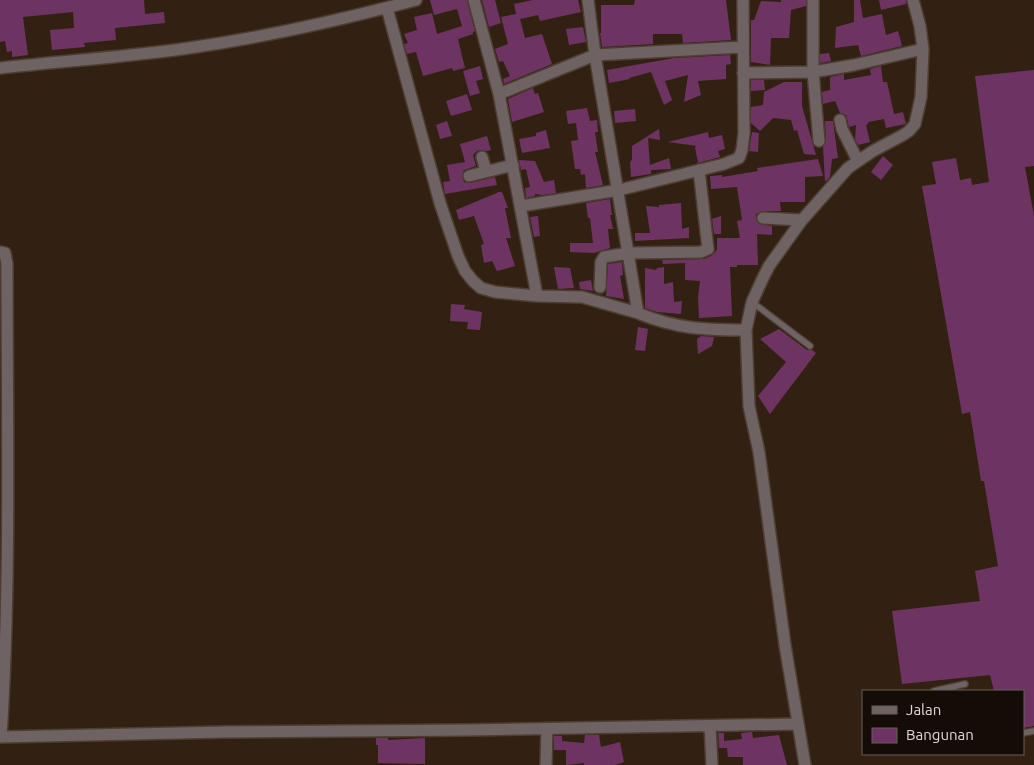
<svg xmlns="http://www.w3.org/2000/svg" width="1034" height="765" font-family="Ubuntu,sans-serif">
<style>
.building{fill:#6d3462}
.lines{fill:none;stroke-linecap:round;stroke-linejoin:round}
.service-casing{stroke:#4e3e31;stroke-width:8}
.minor-casing{stroke:#4e3e31;stroke-width:14}
.service{stroke:#6e6263;stroke-width:5.5}
.minor{stroke:#6e6263;stroke-width:11}
</style>
<rect width="100%" height="100%" fill="#322113"/>
<path class="building" d="M0 0H144L145 14 164 12 165 23 115 28 116 40 84 43 85 47 52 50 50 30 74 28 73 12 23 17 28 55 12 57V51L7 52 5 41 0 42Z
M430 0H467L475 31 473 32V34L458 39 465 68 453 71 452 68 423 76 416 52 407 54 404 44 408 43 404 34 417 30 414 17 432 13 437 34 462 26 457 9 434 15Z
M482 0H495L501 23 489 27Z
M533 0H578L581 12 540 21 538 15 520 19 525 38 542 34 552 64 504 84 503 79 510 76 503 61 499 62 495 49 508 44 501 17 516 14 514 4Z
M635 0H726L731 40 683 43 682 34H653V44L602 47 600 33H601V5H634Z
M781 0H806V6L791 10 789 38H771L770 65 751 62V20H754L761 1 781 2Z
M854 0H860L863 18 882 14 886 35 898 31 902 46 861 56 858 45 835 48 836 27 854 22Z
M879 0H906V4L881 10Z
M583 27 586 42 569 45 566 29Z
M829 53 831 61 820 63V54Z
M730 55 731 64 726 65V79L698 81 701 95 684 102 688 75 665 81 672 100 664 105 651 72 629 78 630 79 609 83 607 70 674 58Z
M480 66 483 79 476 81 480 93 470 96 463 71Z
M881 66 883 82H887L894 114 903 112 906 124 886 128 884 119 868 122V124L866 125 870 142 858 145 855 139 856 125 849 127 846 115 840 113 835 101 823 104 822 92 830 90V77L844 74V80L871 75 870 69Z
M1034 70V166L1025 167 1034 216V726L1023 728V691H994L990 675 902 684 892 611 980 601 975 571 998 566 984 481H981L970 412 962 414 922 186 936 184 932 162 956 158 960 180 971 178 972 185 989 182 975 76Z
M751 80H764L765 90 751 91Z
M784 82H802V106L816 155 804 154 797 130 794 131 791 120 773 118 760 131 751 123V107L763 105 764 92Z
M533 88 535 94 538 93 544 112 512 122 508 99Z
M467 94 472 110 451 116 446 101Z
M587 108 590 121 597 120 598 132H595L598 152H595L603 185 586 188 585 174 581 175 580 169H575L571 141 578 140 576 123 568 124 566 111Z
M635 109 636 121 615 123 614 111Z
M447 121 452 136 440 139 436 125Z
M825 121H833L838 158 832 159 830 177 826 181H825L823 147 826 141Z
M659 129 660 140 648 138 650 165 669 158 671 169 651 170V174L631 177 630 163 632 159V146Z
M546 130 550 148 522 153 519 139 536 136V133Z
M708 132 709 138 722 135 725 149 718 151 720 157 698 163 695 147 697 146 668 142Z
M752 132 759 133 758 152 749 151Z
M487 136 491 150 487 151 480 150 477 151 473 155 476 166 464 170 462 177 464 182 470 183 495 177 497 185 445 194 443 182 450 181 447 165 465 162 460 144Z
M883 156 893 165 881 180 871 172Z
M818 159 823 176 805 177V202H780L781 211H763L756 214V218L759 224 772 226V235L757 234 758 265H737V267H730L732 316 699 318 698 297 700 281 685 280V263L663 264 662 260 704 259 711 256 717 250V238H740L737 221 742 220 737 187 711 189 710 176 722 175V177L758 171 757 168Z
M519 160 535 161 544 182 554 180 556 193 542 195 535 194V196L526 198 525 188 530 187 526 169 521 170Z
M499 192H502L508 208H505L511 238H506L515 266 497 271 492 261 484 263 481 245 484 244 474 216 459 220 456 210Z
M610 199 612 215H610L613 229H608L610 248 594 253 570 252V243H593L590 218H588L586 203Z
M681 203 682 229 689 227V238L635 241V233H650L646 206 659 207V205Z
M538 216 540 236 534 237 530 217Z
M721 216V234H714L712 219Z
M622 262 623 275 620 276 624 299 606 296 608 264Z
M554 267 570 268 574 288 558 289Z
M664 267V284L673 282 674 302 682 301 681 314 657 312 645 308V268L656 270 657 268Z
M591 280 593 291 580 289 579 282Z
M451 304 465 305 464 309 482 312 480 330 467 329 468 322 450 321Z
M638 327 648 329 645 351 635 350Z
M779 329 807 350H812L816 353 770 414 758 396 786 362 760 339Z
M701 336 714 337 712 346 698 354 697 339Z
M752 732 753 738 779 735 787 765H743V757H728L727 748H719L718 733H724V741L742 739 741 733Z
M585 735H599L601 747 620 742 624 762 615 765H584V763L566 765V750H554V736H562V741L584 743Z
M376 738H388V740L425 738V764L378 763V745H376Z"/>
<g class="lines">
<g class="service-casing">
<path id="service" d="M752 302 810 346
M934 691 965 684
M1023 733 1034 731"/>
</g>
<g class="minor-casing">
<path id="minor" d="M474 0 499 94 537 296
M588 0 595 55 638 313C676 329 706 330 746 330
M813 0V72L819 141
M387 8 440 203 458 256 465 271 473 281 481 288 495 292 537 296 582 297 638 313
M0 68C63 61 126 57 189 48 266 37 341 20 416 0
M743 73 813 72 854 65 923 49
M499 94 595 55 743 47
M840 120 842 129 858 161
M482 157 486 171
M469 176 513 165
M521 206 619 190 724 164 739 158 742 150 744 133 743 0
M763 218 802 220
M0 252 5 253 7 264C7 421 11 579 1 737
M600 287 601 262 604 257 629 253 701 252 708 249 699 170
M710 726 712 765
M0 737 224 732 467 730 797 724
M546 765 547 729
M805 765 785 645 759 452 749 406 746 330 752 302 762 280 769 266 802 220 848 168 873 151 903 135 909 131 915 124 921 97 923 49 920 26 913 0"/>
</g>
<use href="#service" class="service"/>
<use href="#minor" class="minor"/>
</g>
<rect x="862" y="690" width="162" height="65" fill="#140c07" stroke="#675e57"/>
<rect x="872" y="706" width="25" height="8" fill="#6e6263" stroke="#675e57"/>
<text x="906" y="715" font-size="15" fill="#e4d8d0">Jalan</text>
<rect x="872" y="728" width="25" height="15" fill="#6d3462" stroke="#675e57"/>
<text x="906" y="740" font-size="15" fill="#e4d8d0">Bangunan</text>
</svg>
